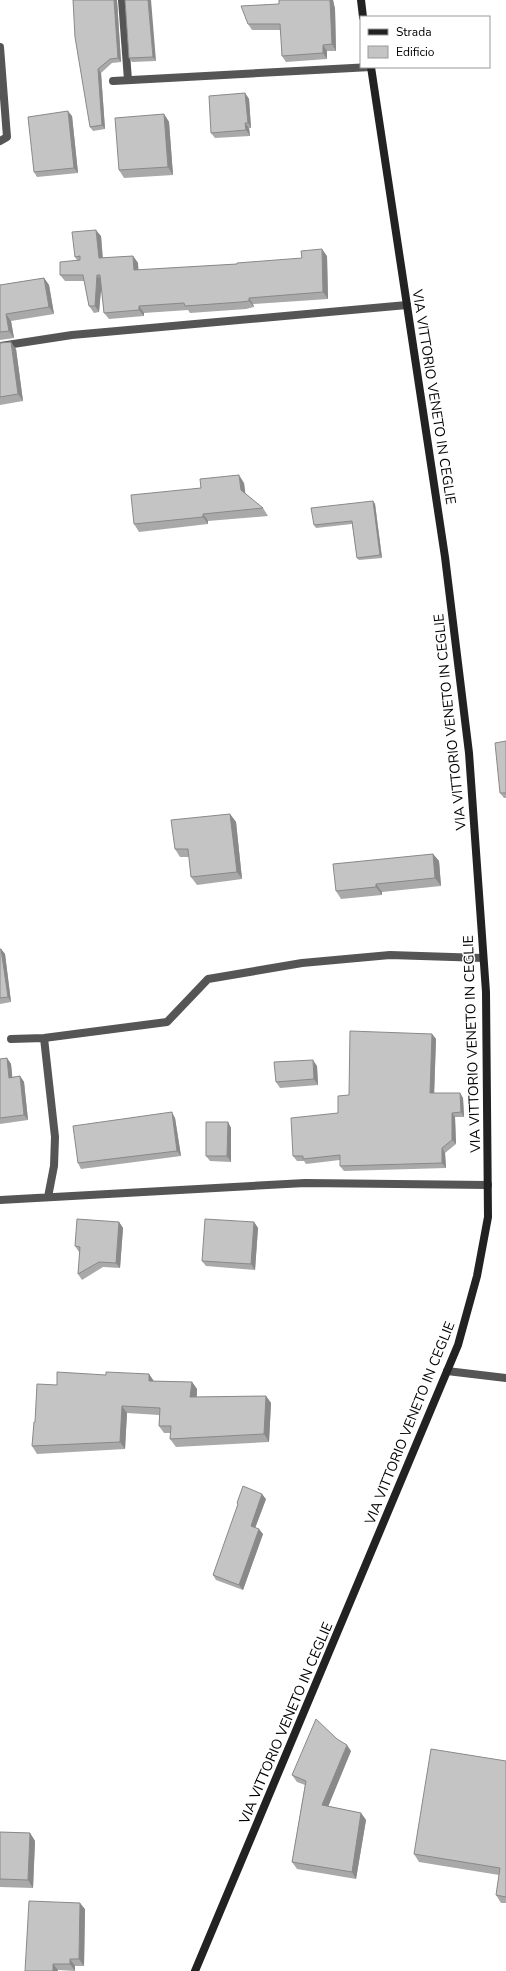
<svg xmlns="http://www.w3.org/2000/svg" width="506" height="1971" font-family="'Nunito Sans',sans-serif">
<style>
.lines{fill:none;stroke-linecap:round;stroke-linejoin:round}
.service{stroke:#555;stroke-width:8}
.minor{stroke:#555;stroke-width:8}
.secondary{stroke:#222;stroke-width:8}
.wall{fill:#a9a9a9}
.shaded-wall{fill:#898989}
.building{fill:#c4c4c4;stroke:#898989}
.labels{text-anchor:middle;dominant-baseline:central;stroke-width:3;stroke-linejoin:round;paint-order:stroke}
.street-label{font-size:14px;fill:#000;stroke:#fff}
</style>
<rect width="100%" height="100%" fill="#fff"/>
<g class="lines">
<path class="service" d="M122 0 128 80
M113 81 371 67"/>
<path class="minor" d="M0 47 7 137 0 141
M0 346 72 335 407 305
M44 1038 55 1137 54 1166 48 1197
M11 1039 44 1038 167 1022 208 979 302 963 390 955 483 958
M0 1200 305 1183 488 1185
M447 1371 506 1378"/>
<path class="secondary" d="M361 0 363 17
M195 1971 458 1345 477 1276 488 1217 486 992 469 753 445 557 371 67"/>
</g>
<path class="wall" d="M73 0H117L121 62 112 63 101 73 105 129 93 131 90 127Z
M125 0 156 61 132 62 129 58Z
M279 0H333L335 9 336 51H327V59L286 62 282 56 281 30H252L248 24 279 4Z
M245 93 249 99 251 128H249L250 136 215 138 211 133Z
M164 114 169 122 173 175 124 178 119 170Z
M72 116 78 173 37 177 34 172Z
M101 236 103 258 133 256 138 263V270L237 264 327 256 328 299 253 304 254 307 246 309 190 313 188 310 144 313V316L109 319 104 313 101 286 99 312 94 313 89 306 84 281H65L60 275 77 260 75 257Z
M44 278 49 285 54 314 11 321 14 338 0 340V285Z
M0 343 16 349 23 401 0 405Z
M244 483 245 494 263 508 268 516 208 521V524L139 532 134 524 201 488Z
M373 501 375 504 382 558 359 560 357 558 352 524 316 528 314 525Z
M506 741V798H504L500 793Z
M230 814 236 822 242 879 197 885 191 877 189 857H180L175 849Z
M433 854 439 861 441 886 382 892V895L341 899 336 891Z
M0 949H1L5 954 11 1002 0 1004Z
M432 1034 436 1039 434 1093H460L463 1098 464 1117H455L456 1144 445 1153 446 1168 344 1171 340 1166V1160L306 1164 304 1161H297L293 1156 338 1113 349 1095Z
M7 1058 11 1064 12 1077 20 1076 24 1082 28 1120 0 1124V1059Z
M317 1066 318 1085 280 1088 276 1082Z
M175 1118 181 1156 81 1169 78 1163Z
M228 1122 231 1128V1162L210 1161 206 1156Z
M119 1222 123 1228 120 1268 103 1267 82 1280 78 1274 80 1252H79L75 1246Z
M254 1222 258 1228 255 1270 206 1266 202 1261Z
M149 1374 154 1381 192 1382 197 1389V1397L266 1396 271 1403 269 1442 176 1447 170 1439 171 1433H164L159 1426V1415L127 1413 125 1449 37 1454 32 1446 35 1422 57 1385 106 1375Z
M266 1499 255 1528 263 1534 243 1590 216 1580 213 1575 238 1505 237 1503Z
M351 1751 328 1806 361 1813 366 1820 356 1879 297 1869 292 1862 305 1785 297 1782 292 1775Z
M506 1761V1903H501L496 1895 499 1875 419 1862 414 1854Z
M0 1832 30 1833 35 1841 33 1888 0 1887Z
M85 1909 84 1966H75V1971L58 1970V1971H25Z"/>
<path class="shaded-wall" d="M114 0H117L121 62 118 58Z
M148 0H151L156 61 153 57Z
M330 0H333L335 9 336 51 332 44Z
M323 45 327 51V59L323 53Z
M98 69 101 73 105 129 102 125Z
M245 93 249 99 251 128 248 123Z
M68 111 72 116 78 173 74 168Z
M164 114 169 122 173 175 168 167Z
M245 123 249 128 250 136 246 130Z
M96 230 101 236 103 265 99 258Z
M322 249 327 256 328 299 323 292Z
M133 256 138 263 139 277 134 270Z
M97 275 102 281 99 312 95 306Z
M44 278 49 285 54 314 49 307Z
M249 298 253 304 254 307 249 301Z
M139 306 144 313V316L139 310Z
M6 314 11 321 14 338 9 331Z
M11 342 16 349 23 401 18 394Z
M239 475 244 483 246 498 241 490Z
M373 501 375 504 382 558 380 555Z
M203 514 208 521V524L203 517Z
M230 814 236 822 242 879 237 872Z
M433 854 439 861 441 886 435 878Z
M376 884 382 892V895L376 887Z
M1 949 5 954 11 1002 8 997Z
M432 1034 436 1039 434 1098 430 1093Z
M7 1058 11 1064 13 1083 9 1078Z
M313 1060 317 1066 318 1085 314 1079Z
M20 1076 24 1082 28 1120 24 1115Z
M460 1093 463 1098 464 1117 461 1112Z
M172 1112 175 1118 181 1156 177 1151Z
M452 1113 455 1117 456 1144 452 1140Z
M228 1122 231 1128V1162L227 1156Z
M442 1148 445 1153 446 1168 442 1163Z
M119 1222 123 1228 120 1268 116 1263Z
M254 1222 258 1228 255 1270 251 1264Z
M149 1374 154 1382 149 1381Z
M192 1382 197 1389 196 1405 190 1397Z
M266 1396 271 1403 269 1442 264 1434Z
M122 1406 127 1413 125 1449 120 1442Z
M262 1494 266 1499 254 1531 251 1526Z
M259 1529 263 1534 243 1590 239 1585Z
M347 1745 351 1751 326 1812 322 1805Z
M361 1813 366 1820 356 1879 352 1872Z
M30 1833 35 1841 33 1888 28 1880Z
M80 1903 85 1909 84 1966 79 1959Z
M70 1959 75 1966V1971L70 1964Z
M53 1964 58 1970V1971H53Z"/>
<path class="building" d="M73 0H114L118 58 110 59 98 69 102 125 90 127 75 37Z
M125 0H148L153 57 129 58Z
M279 0H330L332 44 323 45V53L282 56 280 24H248L241 6 279 4Z
M245 93 248 123H245L246 130 211 133 209 96Z
M68 111 74 168 34 172 28 117Z
M164 114 168 167 119 170 115 118Z
M96 230 99 258 133 256 134 270 237 264V263L302 258 301 251 322 249 323 292 249 298V301L241 302 185 306 184 303 139 306V310L104 313 100 275H97L95 306H89L83 275H60V262L80 260V256L75 257 72 232Z
M44 278 49 307 6 314 9 331 0 332V285Z
M11 342 18 394 0 397V343Z
M239 475 241 490 263 508 203 514V517L134 524 131 495 201 488 200 479Z
M373 501 380 555 357 558 352 521 314 525 311 508Z
M506 741V793H500L495 743Z
M230 814 237 872 191 877 188 849H175L171 820Z
M433 854 435 878 376 884V887L336 891 333 864Z
M0 949H1L8 997 0 998Z
M350 1031 432 1034 430 1093H460L461 1112 452 1113V1140L442 1148V1163L340 1166V1155L303 1159V1156H293L291 1118 338 1113V1096L349 1095Z
M7 1058 9 1078 20 1076 24 1115 0 1118V1059Z
M313 1060 314 1079 276 1082 274 1062Z
M172 1112 177 1151 78 1163 73 1126Z
M206 1122H228L227 1156H206Z
M77 1219 119 1222 116 1263 99 1262 78 1274 80 1247 75 1246Z
M205 1219 254 1222 251 1264 202 1261Z
M57 1372 106 1375V1372L149 1374V1381L192 1382 190 1397 266 1396 264 1434 170 1439 171 1426H159L160 1408 122 1406 120 1442 32 1446 34 1422H35L37 1384 57 1385Z
M243 1486 262 1494 251 1526 259 1529 239 1585 213 1575 238 1504 237 1503Z
M316 1719 337 1739 347 1745 322 1805 361 1813 352 1872 292 1862 306 1781 292 1775Z
M431 1749 506 1761V1897L496 1895 500 1868 414 1854Z
M0 1832 30 1833 28 1880 0 1879Z
M29 1901 80 1903 79 1959H70V1964H53V1971H25Z"/>
<g class="labels">
<g class="street-label">
<text transform="translate(434 397) rotate(81)">VIA VITTORIO VENETO IN CEGLIE</text>
<text transform="translate(450 722) rotate(-96)">VIA VITTORIO VENETO IN CEGLIE</text>
<text transform="translate(472 1044) rotate(-92)">VIA VITTORIO VENETO IN CEGLIE</text>
<text transform="translate(410 1423) rotate(-68)">VIA VITTORIO VENETO IN CEGLIE</text>
<text transform="translate(286 1723) rotate(-67)">VIA VITTORIO VENETO IN CEGLIE</text>
</g>
</g>
<rect x="360" y="16" width="130" height="52" fill="#ffffff" stroke="#999999"/>
<rect x="368" y="29" width="20" height="6" fill="#222222" stroke="#999999"/>
<text x="396" y="36" font-size="12" fill="#000000">Strada</text>
<rect x="368" y="46" width="20" height="12" fill="#c4c4c4" stroke="#999999"/>
<text x="396" y="56" font-size="12" fill="#000000">Edificio</text>
</svg>
